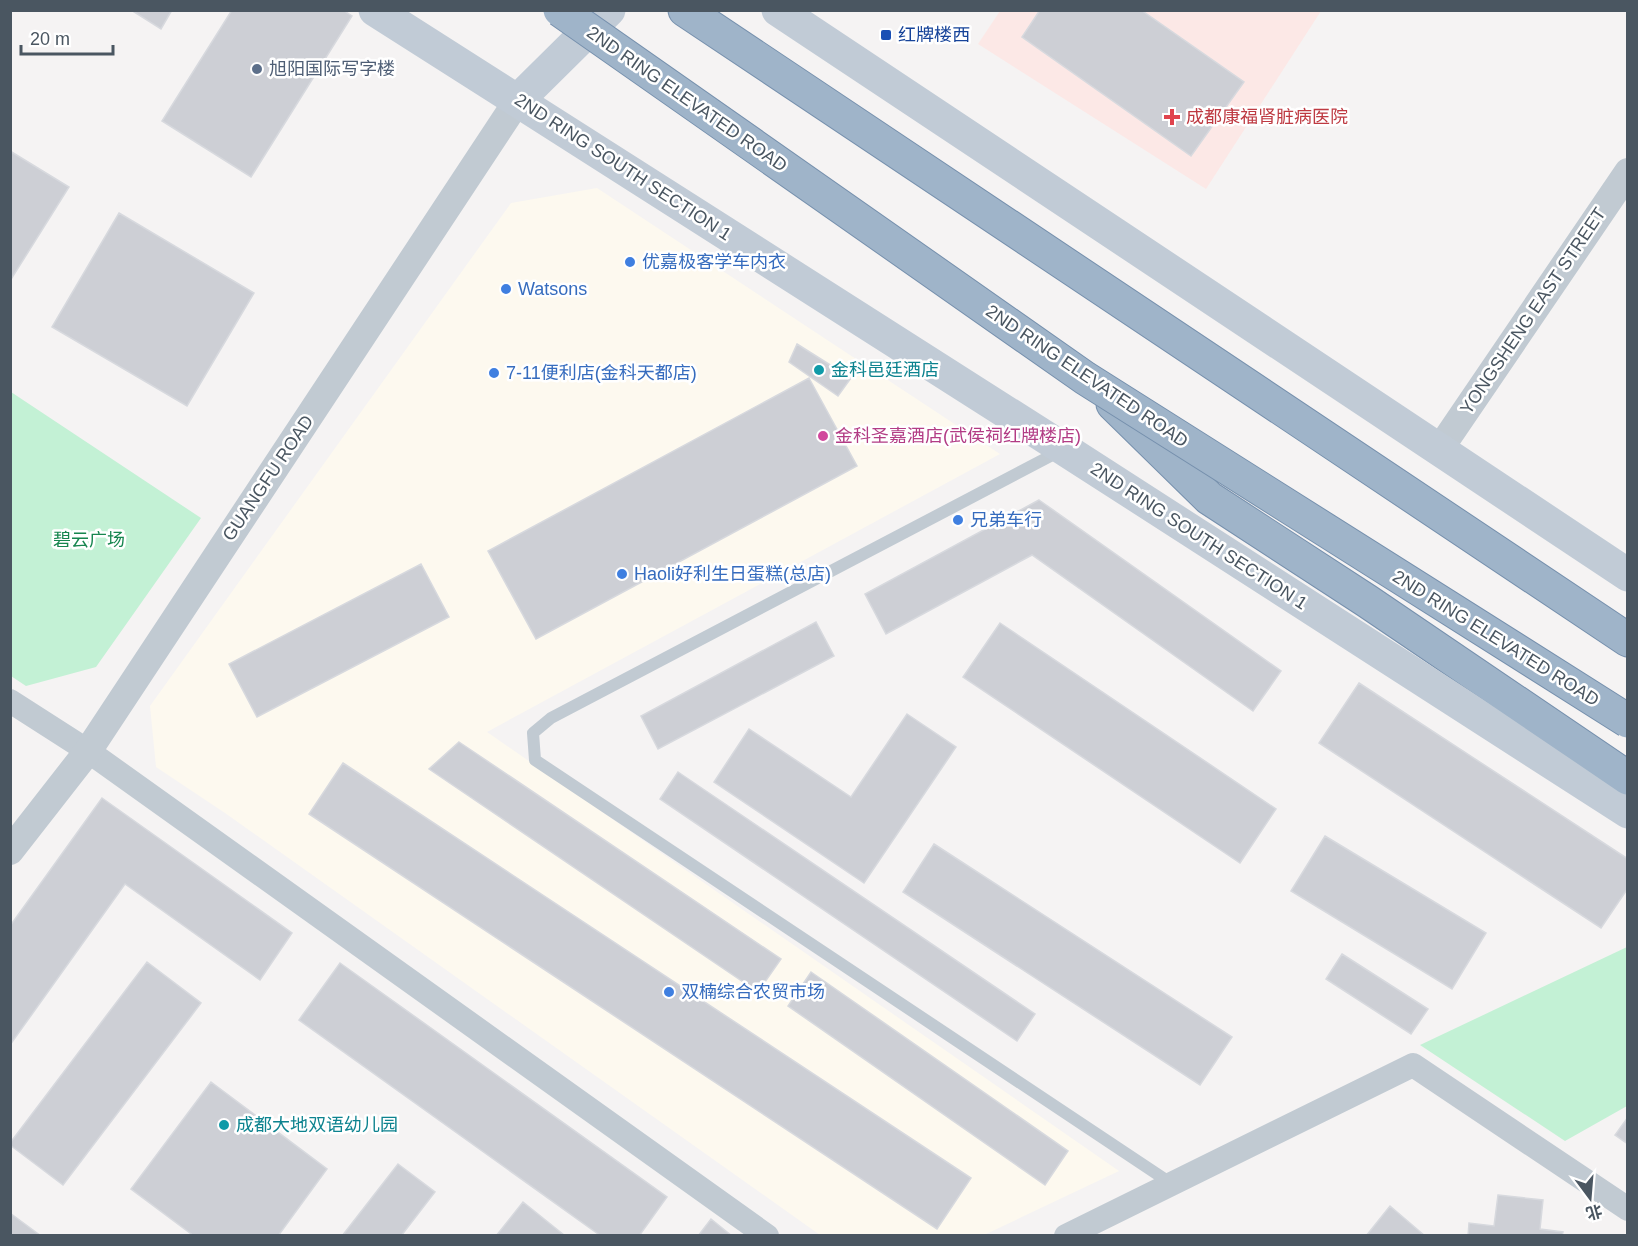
<svg xmlns="http://www.w3.org/2000/svg" width="1638" height="1246" font-family="Arial,'Noto Sans SC',sans-serif">
<style>
.commercial{fill:#fdf9ef}
.medical{fill:#fce8e6}
.green{fill:#c3f1d5}
.building{fill:#cdcfd5;stroke:#d7d9de;stroke-width:1.5}
.lines{fill:none;stroke-linecap:round;stroke-linejoin:round}
.trunk-casing{stroke:#7690ad;stroke-width:35}
.service{stroke:#c1cad2;stroke-width:12}
.minor{stroke:#c1cad2;stroke-width:24}
.tertiary{stroke:#c1cad2;stroke-width:28}
.secondary{stroke:#c1cbd6;stroke-width:33}
.trunk{stroke:#9fb4c9;stroke-width:33}
.trunk-bridge-casing{stroke:#7690ad;stroke-width:35;stroke-linecap:butt}
.trunk-bridge{stroke:#9fb4c9;stroke-width:33}
.transit-dot{fill:#1a4fb4;stroke:#fff;stroke-width:2}
.service-dot{fill:#5c6f8a;stroke:#fff;stroke-width:2}
.health-dot{fill:#e0444e;stroke:#fff;stroke-width:2}
.shop-dot{fill:#3f7fe0;stroke:#fff;stroke-width:2}
.culture-dot{fill:#0f9aa8;stroke:#fff;stroke-width:2}
.hotel-dot{fill:#d1479c;stroke:#fff;stroke-width:2}
.labels{text-anchor:middle;dominant-baseline:central;stroke-width:5;stroke-linejoin:round;paint-order:stroke}
.transit-label{font-size:18px;fill:#164399;stroke:#fff;text-anchor:start}
.service-label{font-size:18px;fill:#4e5e75;stroke:#fff;text-anchor:start}
.street-label{font-size:18px;fill:#4a5661;stroke:#fff}
.health-label{font-size:18px;fill:#be3a42;stroke:#fff;text-anchor:start}
.shop-label{font-size:18px;fill:#366cbe;stroke:#fff;text-anchor:start}
.culture-label{font-size:18px;fill:#0d838f;stroke:#fff;text-anchor:start}
.hotel-label{font-size:18px;fill:#b23c85;stroke:#fff;text-anchor:start}
.park-label{font-size:18px;fill:#17864f;stroke:#fff}
</style>
<rect width="100%" height="100%" fill="#f5f3f3"/>
<path class="commercial" d="M597 188 1000 454 487 732 1119 1171 984 1235H820L225 813 156 767 150 706 511 203Z"/>
<path class="medical" d="M1000 11H1321L1206 189 978 44Z"/>
<path class="green" d="M11 392 201 518 96 667 26 686 11 676Z
M1627 947V1106L1565 1141 1420 1045Z"/>
<path class="building" d="M131 10H172L161 29Z
M232 10H343L352 16 251 177 162 121Z
M1040 10H1141L1244 82 1191 156 1022 37Z
M10 151 69 187 10 281Z
M119 213 254 293 187 406 52 327Z
M797 344 851 378 838 396 789 362Z
M809 378 857 466 536 639 488 551Z
M1039 500 1281 671 1253 711 1032 555 886 634 865 594Z
M421 564 449 617 257 717 229 664Z
M816 622 834 656 658 749 641 716Z
M1000 623 1276 809 1240 863 963 677Z
M1359 683 1628 859V888L1601 928 1319 743Z
M907 714 956 747 864 883 714 782 749 729 851 797Z
M459 742 781 959 758 992 429 769Z
M343 763 971 1178 937 1229 309 814Z
M678 772 1035 1014 1017 1041 660 799Z
M102 798 292 933 260 980 125 884 10 1045V926Z
M1325 836 1486 933 1452 989 1291 891Z
M934 844 1232 1037 1200 1085 903 892Z
M1342 954 1428 1009 1411 1034 1326 979Z
M147 962 201 1003 63 1185 10 1145V1143Z
M340 963 667 1197 639 1236H601L299 1020Z
M811 972 1068 1151 1045 1185 788 1006Z
M211 1082 327 1169 278 1236H194L131 1189Z
M1628 1117V1144L1615 1135Z
M398 1164 435 1192 401 1236H342Z
M1498 1195 1543 1200 1540 1229 1563 1232 1562 1236H1468L1469 1223 1494 1226Z
M523 1202 564 1235 496 1236Z
M1390 1206 1425 1236H1366Z
M10 1213 41 1236H10Z
M711 1219 732 1236H698Z"/>
<g class="lines">
<g class="trunk-casing">
<path id="trunk" d="M685 10 1628 640
M1113 404 1209 498 1367 601 1628 778"/>
</g>
<path class="service" d="M1060 451 551 718 533 733 535 760 1172 1184"/>
<path class="minor" d="M10 701 88 751 767 1236
M1066 1236 1413 1065 1628 1209"/>
<path class="tertiary" d="M1439 450 1628 172
M10 851 88 751 518 100"/>
<path class="secondary" d="M375 10 1064 449 1628 812
M778 10 1628 575
M518 100 609 10"/>
<use href="#trunk" class="trunk"/>
<g class="trunk-bridge-casing">
<path id="trunk-bridge" d="M560 10 1085 378 1628 721"/>
</g>
<use href="#trunk-bridge" class="trunk-bridge"/>
</g>
<rect class="transit-dot" x="880" y="29" width="12" height="12" rx="3"/>
<circle class="service-dot" cx="257" cy="69" r="6"/>
<path class="health-dot" d="M1169 108h6v6h6v6h-6v6h-6v-6h-6v-6h6z"/>
<g class="shop-dot">
<circle cx="630" cy="262" r="6"/>
<circle cx="506" cy="289" r="6"/>
<circle cx="494" cy="373" r="6"/>
<circle cx="958" cy="520" r="6"/>
<circle cx="622" cy="574" r="6"/>
<circle cx="669" cy="992" r="6"/>
</g>
<g class="culture-dot">
<circle cx="819" cy="370" r="6"/>
<circle cx="224" cy="1125" r="6"/>
</g>
<circle class="hotel-dot" cx="823" cy="436" r="6"/>
<g class="labels">
<g class="transit-label">
<text x="898" y="35">红牌楼西</text>
</g>
<g class="service-label">
<text x="269" y="69">旭阳国际写字楼</text>
</g>
<g class="street-label">
<text transform="translate(687 99) rotate(35)">2ND RING ELEVATED ROAD</text>
<text transform="translate(623 167) rotate(33)">2ND RING SOUTH SECTION 1</text>
<text transform="translate(1533 311) rotate(-56)">YONGSHENG EAST STREET</text>
<text transform="translate(1087 376) rotate(34)">2ND RING ELEVATED ROAD</text>
<text transform="translate(268 478) rotate(-56)">GUANGFU ROAD</text>
<text transform="translate(1199 536) rotate(33)">2ND RING SOUTH SECTION 1</text>
<text transform="translate(1496 638) rotate(32)">2ND RING ELEVATED ROAD</text>
</g>
<g class="health-label">
<text x="1186" y="117">成都康福肾脏病医院</text>
</g>
<g class="shop-label">
<text x="642" y="262">优嘉极客学车内衣</text>
<text x="518" y="289">Watsons</text>
<text x="506" y="373">7-11便利店(金科天都店)</text>
<text x="970" y="520">兄弟车行</text>
<text x="634" y="574">Haoli好利生日蛋糕(总店)</text>
<text x="681" y="992">双楠综合农贸市场</text>
</g>
<g class="culture-label">
<text x="831" y="370">金科邑廷酒店</text>
<text x="236" y="1125">成都大地双语幼儿园</text>
</g>
<g class="hotel-label">
<text x="835" y="436">金科圣嘉酒店(武侯祠红牌楼店)</text>
</g>
<g class="park-label">
<text x="89" y="540">碧云广场</text>
</g>
</g>
<rect width="1638" height="1246" fill="none" stroke="#4a5661" stroke-width="24"/>
<g transform="translate(1590 1198) rotate(164)" stroke="#ffffff" stroke-width="4.5" paint-order="stroke">
<path d="M0-4.5L10 22L0 15L-10 22Z" fill="#4a5661"/>
<text y="-9" font-size="16" font-weight="bold" text-anchor="middle" fill="#4a5661">北</text>
</g>
<path d="M21 45v9h92v-9" fill="none" stroke="#4a5661" stroke-width="3"/>
<text x="30" y="45" font-size="18" fill="#4a5661" stroke="#ffffff" stroke-width="4.5" paint-order="stroke">20 m</text>
</svg>
